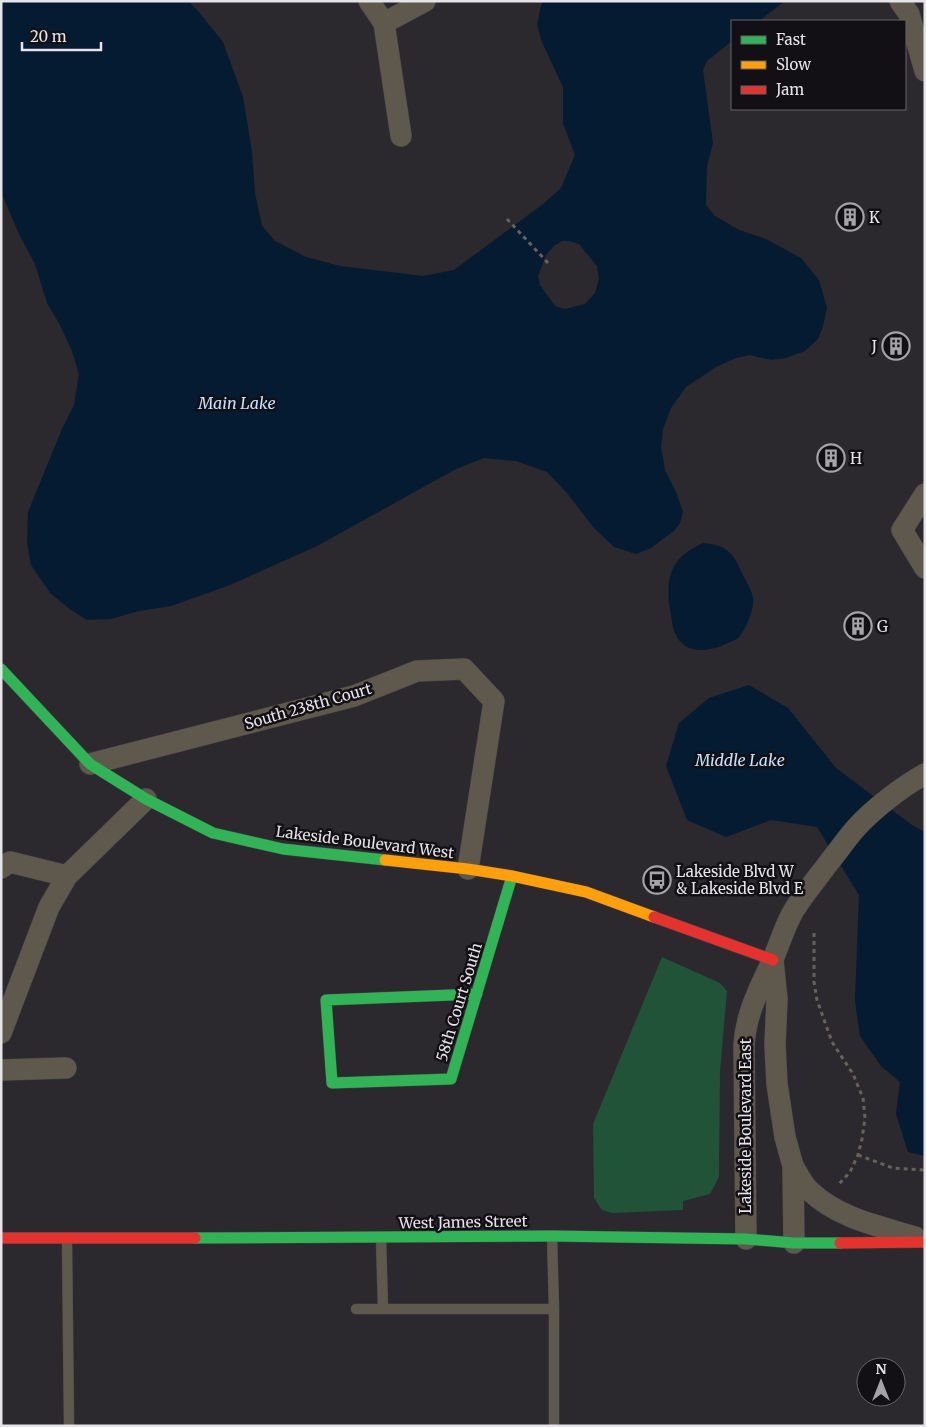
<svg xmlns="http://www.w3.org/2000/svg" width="926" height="1427" font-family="Merriweather,serif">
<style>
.green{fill:#205337}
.water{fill:#041b31;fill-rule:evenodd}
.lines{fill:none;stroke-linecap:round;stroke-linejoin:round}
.lane-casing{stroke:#454347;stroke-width:11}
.street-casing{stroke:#454347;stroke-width:22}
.fast-casing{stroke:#454347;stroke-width:12}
.slow-casing{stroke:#454347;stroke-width:12}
.jam-casing{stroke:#454347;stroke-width:12}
.path{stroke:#67635c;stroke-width:3;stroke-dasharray:4 4;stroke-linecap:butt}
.lane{stroke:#5f584c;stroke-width:10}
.street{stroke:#5f584c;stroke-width:21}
.fast{stroke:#30b455;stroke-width:11}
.slow{stroke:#ff9f0a;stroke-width:11}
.jam{stroke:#e5322d;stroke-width:11}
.labels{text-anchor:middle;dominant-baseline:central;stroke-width:5;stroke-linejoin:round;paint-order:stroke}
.poi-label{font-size:15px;fill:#e6e3e9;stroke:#121015;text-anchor:start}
.street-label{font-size:15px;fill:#e6e3e9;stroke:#121015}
.water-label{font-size:16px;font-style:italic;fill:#c5e3fe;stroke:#121015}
</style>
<rect width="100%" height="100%" fill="#2b282e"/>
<path class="green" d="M662 957 720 983 727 991 720 1072 719 1177 710 1194 683 1201V1210L612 1213 602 1210 594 1198 593 1124Z"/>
<path class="water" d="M1 1H188L197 10 223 42 243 97 252 152 255 193 262 226 275 241 306 257 340 266 423 276 454 270 543 204 561 188 575 155 563 123V87L542 42 537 25 541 5 544 1H785L759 21H732V41L707 61 703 70 713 143 707 166 706 205 715 216 739 230 766 239 801 258 819 280 827 308 823 326 818 339 805 351 786 358 771 360 750 355 736 358 716 367 686 387 671 408 663 429 661 447 665 470 676 492 683 512 680 523 675 530 651 548 636 554 614 547 593 527 567 493 547 472 516 461 484 458 456 469 317 546 230 585 171 606 139 611 111 619 87 620 71 610 51 594 31 565 27 543 28 512 62 429 74 405 79 374 72 351 60 325 47 303 35 264 19 234 1 192ZM562 241H569L579 244 597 266 599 279 595 293 585 304 565 309 555 306 540 285 538 276 546 255 555 245Z
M703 543C726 545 733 552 742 573 746 581 751 589 753 597 755 608 745 632 737 639 734 641 729 642 726 644 708 652 684 655 675 633 672 626 672 618 670 610 665 577 671 557 703 543Z
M749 685 788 708 836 768 912 825 925 832V1156L908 1152 896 1114 900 1082 881 1066 860 1036 855 1001 859 895 817 827 771 820 726 837 687 820 666 766 679 723 709 698Z"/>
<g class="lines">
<g class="lane-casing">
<path id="lane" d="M381 1238 383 1309
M67 1240 69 1426
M356 1309H554L552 1236
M554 1309V1426"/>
</g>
<g class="street-casing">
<path id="street" d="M369 1 384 23 401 136
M900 1 909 14 925 71
M384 23 425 1
M925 494 902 530 925 568
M90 764 354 696 417 671 464 669 494 701 468 869
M1 868 10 862 67 876
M773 960 777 999 775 1045 777 1084 785 1137 793 1166 794 1243
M1 1033 49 907 67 876 146 799
M1 1070 66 1068
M793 1166C798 1174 803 1185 810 1191 838 1218 879 1226 915 1237
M746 1239 744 1045C746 1012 760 988 773 959 780 943 785 925 794 910 805 893 818 877 830 861 839 850 847 838 856 828 873 809 903 786 925 774"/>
</g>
<g class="fast-casing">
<path id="fast" d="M1 669 90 764 146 799 213 833 283 849 385 860
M477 994 326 1000 332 1083 451 1079 512 876
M195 1238 552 1236 746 1239 794 1243H840"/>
</g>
<g class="slow-casing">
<path id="slow" d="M385 860 468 869 512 876 586 892 654 917"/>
</g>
<g class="jam-casing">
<path id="jam" d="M654 917 773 960
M1 1238H195
M840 1243 925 1242"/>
</g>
<path class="path" d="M507 219 549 264
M814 933V982L817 1000 832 1042 853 1074 863 1098 865 1118 862 1139 858 1155 850 1172 839 1184
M858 1155 893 1168 925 1170"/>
<use href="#lane" class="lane"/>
<use href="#street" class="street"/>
<use href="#fast" class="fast"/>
<use href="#slow" class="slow"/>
<use href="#jam" class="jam"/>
</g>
<defs>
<g id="building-ring" transform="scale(1.4375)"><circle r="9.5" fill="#121015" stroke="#a5a2a8" stroke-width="1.5"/><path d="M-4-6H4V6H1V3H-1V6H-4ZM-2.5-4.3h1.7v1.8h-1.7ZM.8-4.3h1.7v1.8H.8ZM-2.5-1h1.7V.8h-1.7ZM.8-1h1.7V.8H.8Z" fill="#a5a2a8"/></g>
<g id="bus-ring" transform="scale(1.4375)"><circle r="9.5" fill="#121015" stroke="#a5a2a8" stroke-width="1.5"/><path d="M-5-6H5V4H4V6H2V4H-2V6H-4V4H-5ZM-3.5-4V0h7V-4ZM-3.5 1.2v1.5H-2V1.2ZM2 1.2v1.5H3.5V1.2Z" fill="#a5a2a8"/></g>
</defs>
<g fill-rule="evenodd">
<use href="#building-ring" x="850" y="217"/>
<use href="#building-ring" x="896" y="346"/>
<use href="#building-ring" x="831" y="458"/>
<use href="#building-ring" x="858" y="626"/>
<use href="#bus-ring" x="657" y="880"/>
</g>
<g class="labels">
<g class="poi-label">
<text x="869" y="217">K</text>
<text x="877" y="346" text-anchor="end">J</text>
<text x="850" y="458">H</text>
<text x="877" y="626">G</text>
<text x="676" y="871">Lakeside Blvd W<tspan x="676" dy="17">&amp; Lakeside Blvd E</tspan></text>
</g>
<g class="street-label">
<text transform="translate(308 706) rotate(-16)">South 238th Court</text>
<text transform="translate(365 842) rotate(7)">Lakeside Boulevard West</text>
<text transform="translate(459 1002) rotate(-73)">58th Court South</text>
<text transform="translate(745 1126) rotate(-90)">Lakeside Boulevard East</text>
<text transform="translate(463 1222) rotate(-1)">West James Street</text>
</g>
<g class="water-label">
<text x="237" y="403">Main Lake</text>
<text x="740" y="760">Middle Lake</text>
</g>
</g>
<rect width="926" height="1427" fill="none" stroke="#e6e3e9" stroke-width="5"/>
<rect x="731" y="20" width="175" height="90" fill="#121015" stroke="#67646a"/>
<rect x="741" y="36" width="25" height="8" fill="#30b455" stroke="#67646a"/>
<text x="776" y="45" font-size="15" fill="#e6e3e9">Fast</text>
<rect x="741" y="61" width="25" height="8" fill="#ff9f0a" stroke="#67646a"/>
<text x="776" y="70" font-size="15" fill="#e6e3e9">Slow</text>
<rect x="741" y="86" width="25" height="8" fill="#e5322d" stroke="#67646a"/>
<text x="776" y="95" font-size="15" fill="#e6e3e9">Jam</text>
<g transform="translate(881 1382)"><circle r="24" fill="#121015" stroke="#67646a"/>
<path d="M0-4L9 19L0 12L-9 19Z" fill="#a5a2a8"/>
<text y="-8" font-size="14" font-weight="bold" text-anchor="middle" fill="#e6e3e9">N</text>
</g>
<path d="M22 42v8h79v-8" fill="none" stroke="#e6e3e9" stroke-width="2.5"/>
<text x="30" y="42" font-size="15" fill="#e6e3e9" stroke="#121015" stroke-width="4" paint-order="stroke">20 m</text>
</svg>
